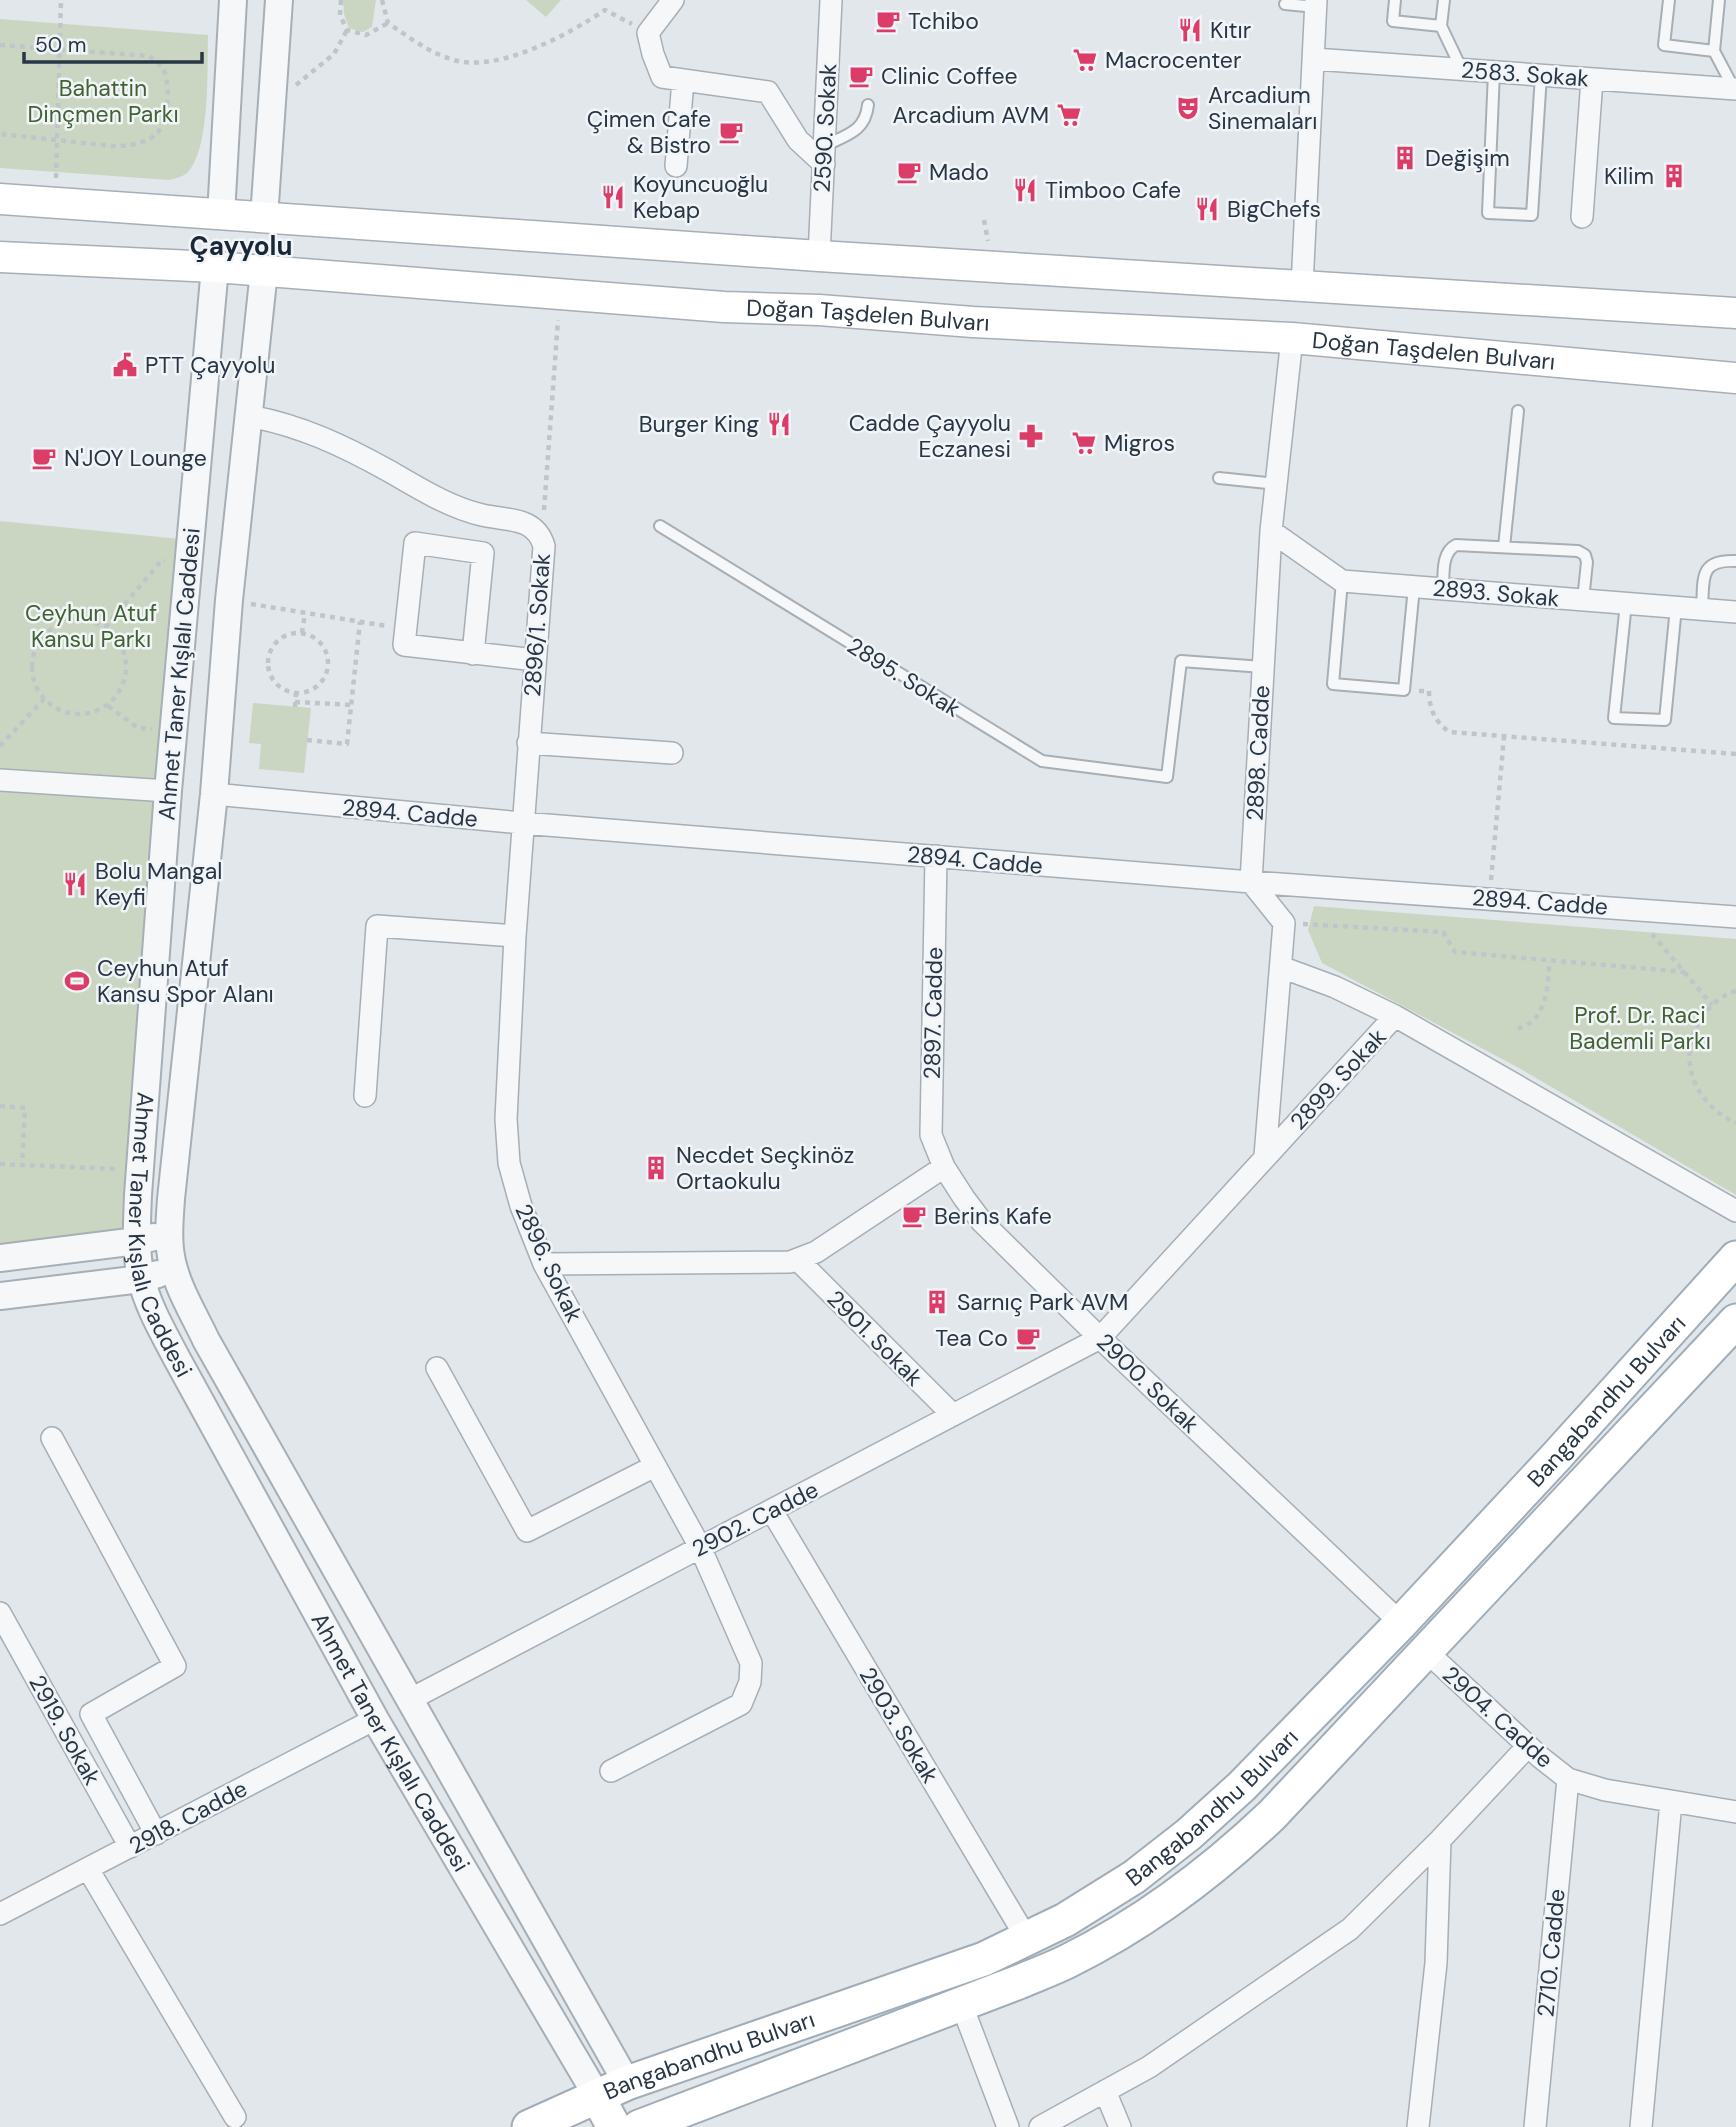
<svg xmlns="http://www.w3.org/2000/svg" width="1736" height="2127" font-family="'DM Sans',sans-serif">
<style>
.green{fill:#cad6c2}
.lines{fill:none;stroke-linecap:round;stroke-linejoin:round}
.service-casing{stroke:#a6aeb6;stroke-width:14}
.minor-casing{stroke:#a6aeb6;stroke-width:24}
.tertiary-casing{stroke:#a6aeb6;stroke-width:30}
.secondary-casing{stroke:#a6aeb6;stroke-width:33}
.primary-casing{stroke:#a0adb8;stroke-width:37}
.path{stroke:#c0c5ca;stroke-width:4.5;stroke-dasharray:5 5;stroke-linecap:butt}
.service{stroke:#f5f7f9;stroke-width:10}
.minor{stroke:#f5f7f9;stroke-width:21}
.tertiary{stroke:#f5f7f9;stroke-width:26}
.secondary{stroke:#fff;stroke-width:30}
.primary{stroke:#fff;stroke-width:33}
.labels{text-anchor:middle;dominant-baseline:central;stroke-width:5;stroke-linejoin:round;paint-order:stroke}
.poi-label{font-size:23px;fill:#283645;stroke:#f2f5f8;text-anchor:start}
.street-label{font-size:23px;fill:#283645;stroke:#f2f5f8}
.park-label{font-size:23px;fill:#426234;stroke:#f2f5f8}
.quarter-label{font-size:26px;font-weight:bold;fill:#1a2736;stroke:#f2f5f8}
</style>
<rect width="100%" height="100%" fill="#e2e7eb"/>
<path class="green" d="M343 0H376L372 27 363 32 349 28 344 14Z
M526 0H561L546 17Z
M0 19 208 35C207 68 211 152 186 174 181 177 176 178 170 180L0 168Z
M0 521 190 540 137 1241 0 1258Z
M253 703 311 708 304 773 259 769 261 744 249 743Z
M1314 906 1736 939V1195L1519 1068 1322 963 1308 930Z"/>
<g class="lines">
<g class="service-casing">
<path id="service" d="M1395 0 1393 21 1441 26
M1444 0 1441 26 1462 70
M1669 0 1664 45 1714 51
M1719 0 1714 51 1734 89
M1285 4 1316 7
M1494 72 1488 213 1532 215 1541 75
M824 146C846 135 865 132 868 105
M1219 478 1276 484
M660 526 1042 761 1167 777 1181 661 1263 667
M1504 547 1518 411
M1342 581 1333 684 1404 690 1414 587
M1443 589C1444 574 1441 553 1456 545L1578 551 1585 555 1587 562 1583 600
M1626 603 1614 718 1665 720 1676 607
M1702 609C1704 580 1698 559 1736 561"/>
</g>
<g class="minor-casing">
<path id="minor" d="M673 0 648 33 653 54 662 77 768 92 798 140 824 164
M1314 59 1736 89
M676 166 683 80
M1582 217 1592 79
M819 256 831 0
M1302 286 1316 0
M249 416C300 425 344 446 389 471 419 488 448 507 482 515 507 521 535 516 544 546L515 936 506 1119 509 1163 521 1206 544 1264 700 1547 751 1663 750 1682 741 1704 611 1771
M1271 531 1342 581 1736 612
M473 654 483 553 415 543 404 645 535 660
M528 743 672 753
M0 780 168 791
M214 794 522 823 1251 882 1736 917
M936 856 931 1135 944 1167
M1281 967 1335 987 1395 1016
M365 1096 377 926 515 936
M1265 1156 1284 923 1251 882 1271 531 1292 338
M798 1260 953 1415
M544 1264 790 1262 816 1252 944 1167 964 1198 982 1222 1100 1338 1401 1623
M437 1368 527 1531 655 1466
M52 1438 175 1666 91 1714 156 1834
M772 1511 1027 1939
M0 1613 130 1847
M1427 1652 1540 1757 1568 1779 1605 1790 1736 1812
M409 1700 1100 1338 1395 1016 1736 1211
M88 1869 235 2117
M0 1914 375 1719
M961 2003 1008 2127
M1105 2091 1120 2127
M1040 2127 1149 2067 1350 1929 1440 1840 1528 1746
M1418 2127 1436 1963 1440 1840
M1535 2127 1568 1779
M1641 2127 1671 1802"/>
</g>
<g class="tertiary-casing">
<g id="tertiary">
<path d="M221 215 233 0"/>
<path d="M264 218 279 0"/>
<path id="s1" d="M215 267 168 791 138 1195C137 1222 135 1250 141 1277 147 1305 163 1332 176 1357L375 1719 597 2096"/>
<path d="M264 271 229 600 214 794 171 1199C170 1216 168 1232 170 1249 173 1281 193 1312 206 1340L627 2083"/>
<path d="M0 1258 137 1241 154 1237"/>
<path d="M0 1296 141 1279 158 1274"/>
</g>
</g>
<g class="secondary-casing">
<g id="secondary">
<path d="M0 199 819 256 1736 313"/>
<path id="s2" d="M0 257 215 267 724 307 819 310 973 322 1292 338 1736 378"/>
</g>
</g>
<g class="primary-casing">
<g id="primary">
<path d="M597 2096 614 2127"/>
<path id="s3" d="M529 2127 627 2083 984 1959 1065 1920 1134 1877 1189 1834 1242 1786 1401 1623 1554 1459 1736 1258"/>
<path d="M639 2127 1019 1982C1035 1975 1052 1969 1068 1961 1143 1924 1212 1872 1272 1815L1736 1321"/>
</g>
</g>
<path class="path" d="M341 0 340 15 347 30 366 35 388 23
M382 0 388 23C409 37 429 53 454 60 499 73 569 34 605 10L632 24
M0 45 149 56C153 59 159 63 162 67 172 82 169 124 155 135 143 145 126 146 112 146L0 134
M296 85 334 54 347 30
M56 178 61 0
M984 220 988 241
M544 510 558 320
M251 604 387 626
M32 667a47 47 0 1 1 94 0a47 47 0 1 1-94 0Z
M105 627 162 560 165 561
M302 633 305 613
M268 663a30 30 0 1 1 60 0a30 30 0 1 1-60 0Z
M1419 691H1429C1429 708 1435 723 1450 732L1736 754
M295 702 352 705
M108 706 138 728 152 729
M295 707 296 692
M307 740 347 744 360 622
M0 746 44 699
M1491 880 1504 737
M1303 924 1443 932 1455 952 1685 972
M1652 934 1712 1005
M1736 991C1724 994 1713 1003 1705 1013 1674 1054 1692 1103 1736 1123
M1518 1029C1522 1027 1529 1024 1533 1021 1547 1006 1549 980 1549 961
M0 1106 25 1108 22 1165 117 1169
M0 1164 22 1165"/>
<use href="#service" class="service"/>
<use href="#minor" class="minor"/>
<use href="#tertiary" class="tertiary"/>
<use href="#secondary" class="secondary"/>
<use href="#primary" class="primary"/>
</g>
<defs>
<g id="cafe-bare" transform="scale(1.89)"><path d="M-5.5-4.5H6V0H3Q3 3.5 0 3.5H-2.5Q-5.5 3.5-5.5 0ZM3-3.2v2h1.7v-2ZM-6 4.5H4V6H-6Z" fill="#db3c68" stroke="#f2f5f8" stroke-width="2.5" paint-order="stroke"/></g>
<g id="restaurant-bare" transform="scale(1.89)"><path d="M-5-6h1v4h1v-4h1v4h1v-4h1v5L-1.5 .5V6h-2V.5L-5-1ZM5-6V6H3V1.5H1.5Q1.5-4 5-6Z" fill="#db3c68" stroke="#f2f5f8" stroke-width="2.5" paint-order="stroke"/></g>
<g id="supermarket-bare" transform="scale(1.89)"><path d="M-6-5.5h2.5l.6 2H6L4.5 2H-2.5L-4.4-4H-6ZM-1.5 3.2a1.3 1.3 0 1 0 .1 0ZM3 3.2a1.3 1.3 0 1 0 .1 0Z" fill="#db3c68" stroke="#f2f5f8" stroke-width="2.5" paint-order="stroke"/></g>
<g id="theatre-bare" transform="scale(1.89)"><path d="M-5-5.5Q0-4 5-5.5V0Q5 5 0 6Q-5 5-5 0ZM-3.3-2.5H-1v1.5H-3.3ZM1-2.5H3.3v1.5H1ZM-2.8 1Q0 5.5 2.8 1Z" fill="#db3c68" stroke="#f2f5f8" stroke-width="2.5" paint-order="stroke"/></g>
<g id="building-bare" transform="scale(1.89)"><path d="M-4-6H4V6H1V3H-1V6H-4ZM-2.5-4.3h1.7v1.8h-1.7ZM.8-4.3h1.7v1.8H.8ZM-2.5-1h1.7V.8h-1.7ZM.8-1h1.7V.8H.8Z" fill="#db3c68" stroke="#f2f5f8" stroke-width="2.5" paint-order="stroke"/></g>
<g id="civic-bare" transform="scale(1.89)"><path d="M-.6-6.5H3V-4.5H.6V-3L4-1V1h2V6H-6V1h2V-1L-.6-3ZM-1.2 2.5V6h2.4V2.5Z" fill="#db3c68" stroke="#f2f5f8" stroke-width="2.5" paint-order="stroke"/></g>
<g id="pharmacy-bare" transform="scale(1.89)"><path d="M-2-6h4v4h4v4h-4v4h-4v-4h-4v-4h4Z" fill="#db3c68" stroke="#f2f5f8" stroke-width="2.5" paint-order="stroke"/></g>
<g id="stadium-bare" transform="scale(1.89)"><path d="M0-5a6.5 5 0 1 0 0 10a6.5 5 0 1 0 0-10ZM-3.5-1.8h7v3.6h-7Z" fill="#db3c68" stroke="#f2f5f8" stroke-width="2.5" paint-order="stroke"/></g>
</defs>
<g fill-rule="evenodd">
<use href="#cafe-bare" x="888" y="21"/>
<use href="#restaurant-bare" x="1190" y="30"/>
<use href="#supermarket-bare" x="1085" y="60"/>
<use href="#cafe-bare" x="861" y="76"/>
<use href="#theatre-bare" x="1188" y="108"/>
<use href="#supermarket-bare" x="1069" y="115"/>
<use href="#cafe-bare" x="731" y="132"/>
<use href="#building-bare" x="1405" y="158"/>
<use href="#cafe-bare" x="909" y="172"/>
<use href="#building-bare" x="1674" y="176"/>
<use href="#restaurant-bare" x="1025" y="190"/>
<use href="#restaurant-bare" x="613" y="197"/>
<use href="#restaurant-bare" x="1207" y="209"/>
<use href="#civic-bare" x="125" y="365"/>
<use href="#restaurant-bare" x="779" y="424"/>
<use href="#pharmacy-bare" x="1031" y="436"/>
<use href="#supermarket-bare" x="1084" y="443"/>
<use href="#cafe-bare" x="44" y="458"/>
<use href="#restaurant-bare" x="75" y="884"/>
<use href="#stadium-bare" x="77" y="981"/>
<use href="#building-bare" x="656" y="1168"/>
<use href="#cafe-bare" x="914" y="1216"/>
<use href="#building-bare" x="937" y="1302"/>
<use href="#cafe-bare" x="1028" y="1338"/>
</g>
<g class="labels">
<g class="poi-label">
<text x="908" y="21">Tchibo</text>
<text x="1210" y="30">Kıtır</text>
<text x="1105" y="60">Macrocenter</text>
<text x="881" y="76">Clinic Coffee</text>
<text x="1208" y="95">Arcadium<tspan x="1208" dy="26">Sinemaları</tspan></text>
<text x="1049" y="115" text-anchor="end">Arcadium AVM</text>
<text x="711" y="119" text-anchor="end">Çimen Cafe<tspan x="711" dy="26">&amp; Bistro</tspan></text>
<text x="1425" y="158">Değişim</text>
<text x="929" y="172">Mado</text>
<text x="1654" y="176" text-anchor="end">Kilim</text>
<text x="633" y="184">Koyuncuoğlu<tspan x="633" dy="26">Kebap</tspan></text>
<text x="1045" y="190">Timboo Cafe</text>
<text x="1227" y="209">BigChefs</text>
<text x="145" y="365">PTT Çayyolu</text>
<text x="1011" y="423" text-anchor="end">Cadde Çayyolu<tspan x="1011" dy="26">Eczanesi</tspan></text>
<text x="759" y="424" text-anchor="end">Burger King</text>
<text x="1104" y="443">Migros</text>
<text x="64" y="458">N'JOY Lounge</text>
<text x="95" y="871">Bolu Mangal<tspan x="95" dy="26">Keyfi</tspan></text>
<text x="97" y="968">Ceyhun Atuf<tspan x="97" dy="26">Kansu Spor Alanı</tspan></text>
<text x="676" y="1155">Necdet Seçkinöz<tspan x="676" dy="26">Ortaokulu</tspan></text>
<text x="934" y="1216">Berins Kafe</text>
<text x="957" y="1302">Sarnıç Park AVM</text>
<text x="1008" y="1338" text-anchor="end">Tea Co</text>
</g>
<g class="street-label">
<text transform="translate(1525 74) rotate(4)">2583. Sokak</text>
<text transform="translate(825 128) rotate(-87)">2590. Sokak</text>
<text stroke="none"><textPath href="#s2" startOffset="870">Doğan Taşdelen Bulvarı</textPath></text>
<text stroke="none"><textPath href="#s2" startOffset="1437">Doğan Taşdelen Bulvarı</textPath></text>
<text transform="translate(1496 593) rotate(5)">2893. Sokak</text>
<text transform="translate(537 625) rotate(-86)">2896/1. Sokak</text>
<text transform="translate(179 674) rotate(-85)">Ahmet Taner Kışlalı Caddesi</text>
<text transform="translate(904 677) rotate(32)">2895. Sokak</text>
<text transform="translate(1258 753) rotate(-87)">2898. Cadde</text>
<text transform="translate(410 813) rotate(5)">2894. Cadde</text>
<text transform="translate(975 860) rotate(5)">2894. Cadde</text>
<text transform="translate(1540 902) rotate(4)">2894. Cadde</text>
<text transform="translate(933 1013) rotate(-89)">2897. Cadde</text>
<text transform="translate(1338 1079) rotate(-47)">2899. Sokak</text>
<text stroke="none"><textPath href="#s1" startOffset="975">Ahmet Taner Kışlalı Caddesi</textPath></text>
<text transform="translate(549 1263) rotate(65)">2896. Sokak</text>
<text transform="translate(875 1338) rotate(45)">2901. Sokak</text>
<text transform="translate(1148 1383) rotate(44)">2900. Sokak</text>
<text stroke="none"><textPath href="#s3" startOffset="1328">Bangabandhu Bulvarı</textPath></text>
<text transform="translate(755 1519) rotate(-27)">2902. Cadde</text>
<text transform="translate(1498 1717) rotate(42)">2904. Cadde</text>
<text transform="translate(899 1725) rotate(59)">2903. Sokak</text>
<text transform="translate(65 1730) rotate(61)">2919. Sokak</text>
<text stroke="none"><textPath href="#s1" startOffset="1542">Ahmet Taner Kışlalı Caddesi</textPath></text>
<text stroke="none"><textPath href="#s3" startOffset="761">Bangabandhu Bulvarı</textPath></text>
<text transform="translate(188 1817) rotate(-28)">2918. Cadde</text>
<text transform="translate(1551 1953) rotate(-85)">2710. Cadde</text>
<text stroke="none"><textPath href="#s3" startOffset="194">Bangabandhu Bulvarı</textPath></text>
</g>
<g class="park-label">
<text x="103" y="88">Bahattin<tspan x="103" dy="26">Dinçmen Parkı</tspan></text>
<text x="91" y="613">Ceyhun Atuf<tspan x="91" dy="26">Kansu Parkı</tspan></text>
<text x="1640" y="1015">Prof. Dr. Raci<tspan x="1640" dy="26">Bademli Parkı</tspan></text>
</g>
<g class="quarter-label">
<text x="241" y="246">Çayyolu</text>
</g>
</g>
<path d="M24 52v10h178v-10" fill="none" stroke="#283645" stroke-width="3.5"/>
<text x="35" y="52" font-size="21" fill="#283645" stroke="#f2f5f8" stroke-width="5" paint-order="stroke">50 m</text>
</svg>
